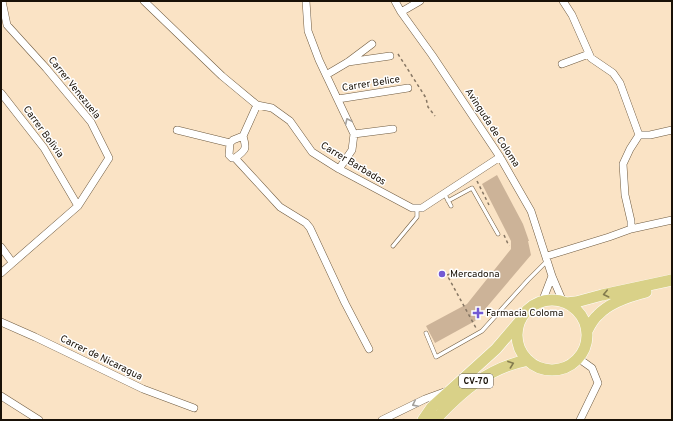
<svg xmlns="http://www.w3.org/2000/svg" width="673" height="421" font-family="Overpass,sans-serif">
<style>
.building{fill:#ccb398}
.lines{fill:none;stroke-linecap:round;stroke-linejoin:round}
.service-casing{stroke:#6f5b40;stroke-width:4.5}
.minor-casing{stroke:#6f5b40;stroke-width:8}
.primary-casing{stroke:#fff;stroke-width:12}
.path{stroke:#867663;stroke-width:1.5;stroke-dasharray:3 3;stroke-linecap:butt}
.service{stroke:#fff;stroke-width:3.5}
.minor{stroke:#fff;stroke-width:7}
.primary{stroke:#d9d188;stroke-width:11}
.oneway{stroke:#a3a09c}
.oneway2{stroke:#837b4e}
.poi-dot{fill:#7359d4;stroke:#fff;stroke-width:1.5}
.labels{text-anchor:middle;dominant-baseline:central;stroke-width:3;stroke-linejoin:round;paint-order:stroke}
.shield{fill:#fff;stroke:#5e5851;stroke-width:1}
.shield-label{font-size:9px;font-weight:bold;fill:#191107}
.street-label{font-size:10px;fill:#191107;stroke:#fff}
.poi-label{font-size:10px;fill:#191107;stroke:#fff;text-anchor:start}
</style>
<rect width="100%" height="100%" fill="#fae3c5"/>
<path class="building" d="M497 175 523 224 529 241H528L531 255 475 321 435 343 426 326 467 304 511 249V241L482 184Z"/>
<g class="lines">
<g class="service-casing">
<path id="service" d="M444 193 451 206
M448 201 472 188 498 234
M393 246 417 217V208
M426 333 436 357 482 331 528 280 547 261"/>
</g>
<g class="minor-casing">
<path id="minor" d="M144 1 222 76 257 105
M306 1 308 31 319 60 354 134 352 150 339 169
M395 1 401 12 432 55 500 157 531 211 552 276 563 302
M563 1 572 15 591 58 613 73 620 83 639 135
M401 12 420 1
M348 62 390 56
M562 64 589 54
M326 75 348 62 372 44
M1 93 44 148 78 206
M338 99 408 88
M177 130 230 143
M354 134 393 129
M639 135H650L672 130
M243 136 233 140 230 143 229 155 232 158H235L280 207 306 223 310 228 345 303 369 349
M235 158C246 150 247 149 243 136L257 105 272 108 290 121 312 152 339 169 412 208H422L500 157
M631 229 672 220
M1 247 12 262
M547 256 609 237 631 229V221L625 195 623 164 630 149 639 135
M1 273 78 206 109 158 91 122 46 68 7 25 2 1
M542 302 552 276
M1 322 35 337 143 389 194 408
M578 358 592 368 598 383 580 420
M1 396 39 420
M382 420 425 399 447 391"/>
</g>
<g class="primary-casing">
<path id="primary" d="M517 335a35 35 0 1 1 70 0a35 35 0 1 1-70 0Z
M566 303 576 302 602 295 672 280
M587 331C590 325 593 319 598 315 609 303 630 296 646 292
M423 420 432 407 496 349 520 321
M435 420C462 391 488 368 528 360"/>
</g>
<path class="path" d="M398 54 426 98 428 107 435 116
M477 181 489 205
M504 235 509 246
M450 274 447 275 476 328"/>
<use href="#service" class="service"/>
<use href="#minor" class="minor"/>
<use href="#primary" class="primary"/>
</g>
<defs><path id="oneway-chevron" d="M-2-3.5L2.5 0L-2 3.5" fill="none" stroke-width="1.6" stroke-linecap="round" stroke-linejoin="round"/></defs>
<g class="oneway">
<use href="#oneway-chevron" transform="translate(348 121) rotate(-115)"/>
<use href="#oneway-chevron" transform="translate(415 404) rotate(154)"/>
</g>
<g class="oneway2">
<use href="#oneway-chevron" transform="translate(606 294) rotate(167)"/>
<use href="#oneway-chevron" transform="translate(511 364) rotate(-20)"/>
</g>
<g class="poi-dot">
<circle cx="442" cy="274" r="4"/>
<path d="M476 307h4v4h4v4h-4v4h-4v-4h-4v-4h4z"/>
</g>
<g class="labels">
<rect class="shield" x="459" y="374" width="34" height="14" rx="3"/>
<g class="shield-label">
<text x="476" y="381">CV-70</text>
</g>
<g class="street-label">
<text transform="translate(371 84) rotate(-9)">Carrer Belice</text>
<text transform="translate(74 88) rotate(51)">Carrer Venezuela</text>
<text transform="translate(492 128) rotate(57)">Avinguda de Coloma</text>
<text transform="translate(43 132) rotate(54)">Carrer Bolivia</text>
<text transform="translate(353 164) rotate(31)">Carrer Barbados</text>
<text transform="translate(101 358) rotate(26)">Carrer de Nicaragua</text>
</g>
<g class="poi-label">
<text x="450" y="274">Mercadona</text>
<text x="486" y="313">Farmacia Coloma</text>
</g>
</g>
<rect width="673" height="421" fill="none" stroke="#191107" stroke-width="4"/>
</svg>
